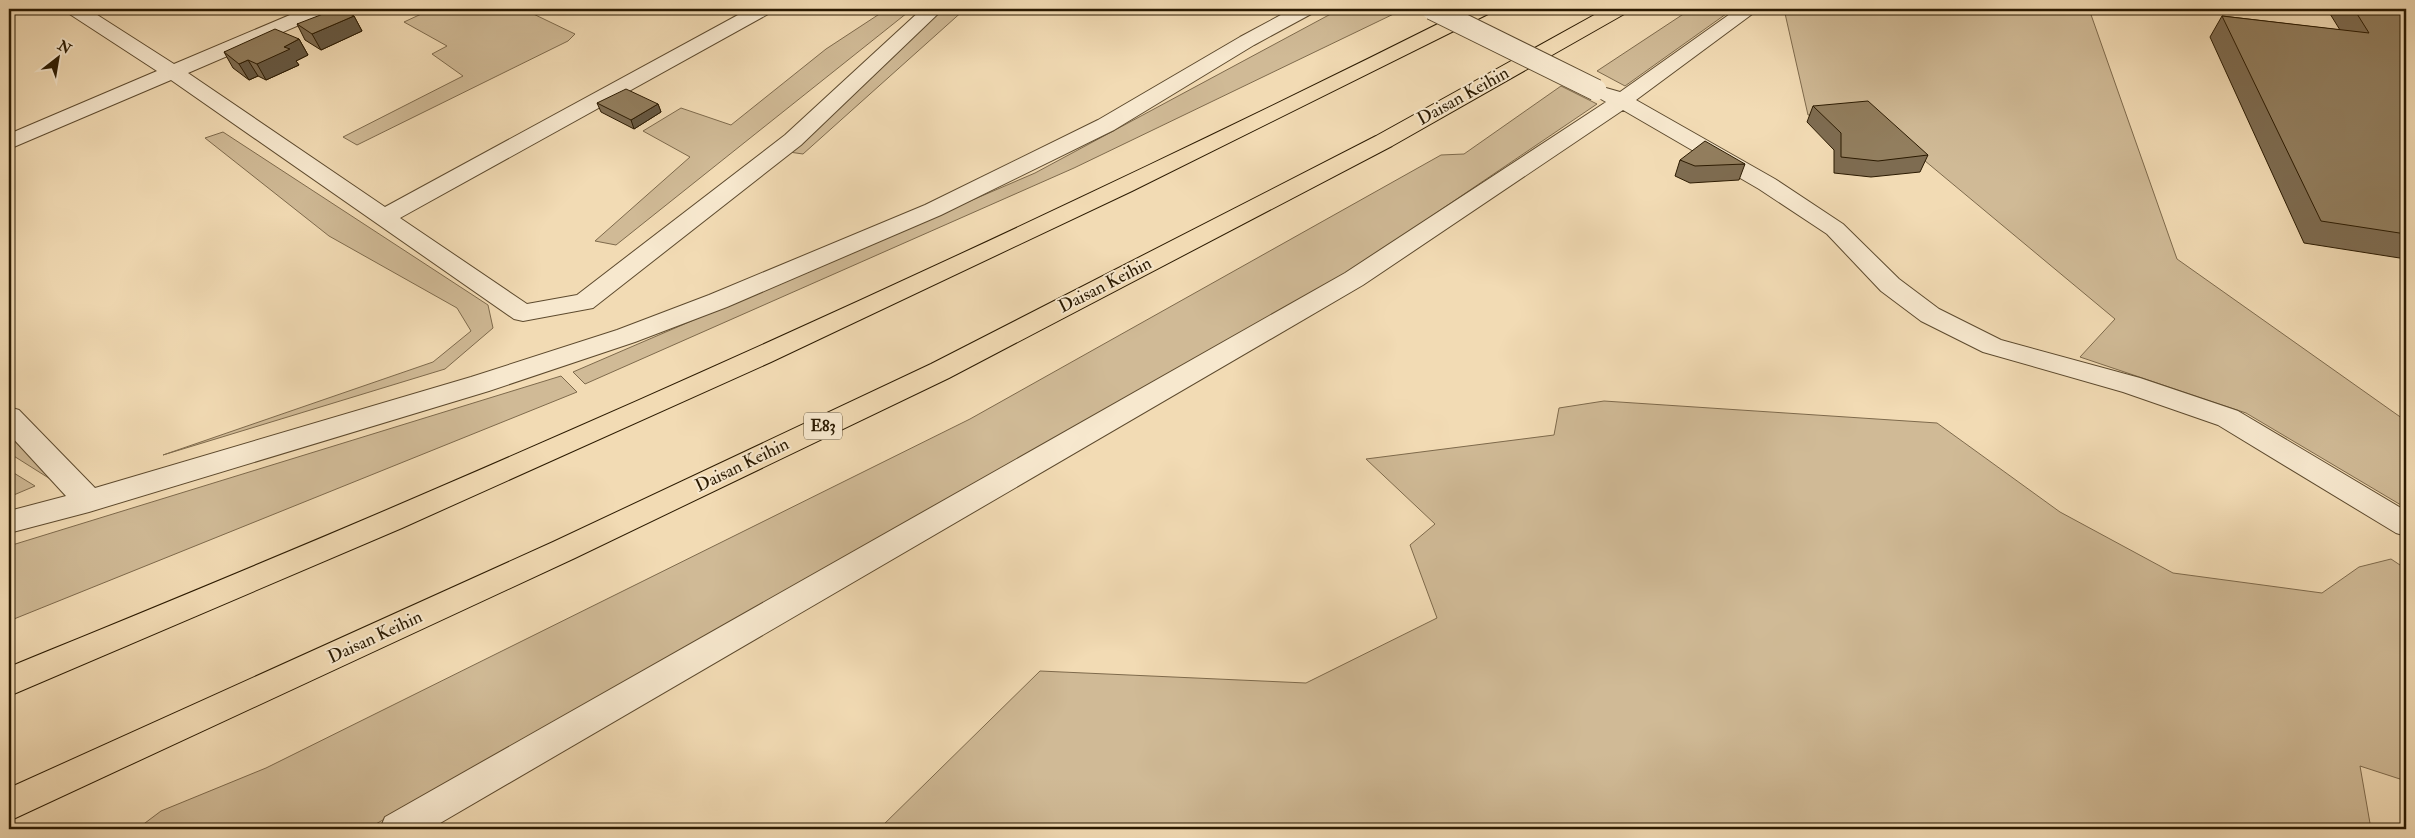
<svg xmlns="http://www.w3.org/2000/svg" width="2415" height="838" font-family="'IM FELL Double Pica',serif">
<style>
.green{fill:#d0ba96;stroke:#7e6a4c}
.lines{fill:none;stroke-linecap:round;stroke-linejoin:round}
.minor-casing{stroke:#5d4a2e;stroke-width:2}
.highway-casing{stroke:#2b1a01;stroke-width:2}
.minor{fill:#f7e8ce;fill-rule:evenodd}
.highway{fill:#f2dbb4;fill-rule:evenodd}
.minor-bridge-casing{stroke:#5d4a2e;stroke-width:23;stroke-linecap:butt}
.minor-bridge{stroke:#f7e8ce;stroke-width:21}
.wall{fill:#7e6c51;stroke:#2b1a01}
.shaded-wall{fill:#665842;stroke:#2b1a01}
.building{fill:#927e5e;stroke:#2b1a01}
.labels{text-anchor:middle;dominant-baseline:central;stroke-width:4;stroke-linejoin:round;paint-order:stroke}
.shield{fill:#f7e8ce;stroke:#68583e;stroke-width:1}
.shield-label{font-size:16px;font-weight:bold;fill:#2b1a01}
.street-label{font-size:18px;fill:#2b1a01;stroke:#f7e8ce}
</style>
<rect width="100%" height="100%" fill="#f2dbb4"/>
<filter id="stains"><feTurbulence type="fractalNoise" baseFrequency=".004" numOctaves="4"/><feColorMatrix values="0 0 0 0 .2 0 0 0 0 .09 0 0 0 0 .02 0 0 0 .5 -.17"/></filter>
<radialGradient id="worn" r=".72"><stop offset=".6" stop-color="#630" stop-opacity="0"/><stop offset="1" stop-color="#630" stop-opacity=".3"/></radialGradient>
<path class="green" d="M432 9H523L575 34 568 41 357 145 343 137 463 76 432 54 447 46 404 22Z
M887 9H912L616 245 595 241 690 157 643 131 681 108 731 125 826 49Z
M943 9H965L803 154 789 152Z
M1340 9H1404L1074 168 585 384 573 372 1035 173Z
M1691 9H1733L1625 86 1597 71Z
M1784 9H2089L2177 259 2406 421V508L2246 413 2080 357 2115 319 1871 116 1808 115Z
M1561 86 1597 104 1349 272 367 829H137L161 811 266 768 970 419 1441 155 1464 154Z
M223 132 488 305 493 328 445 369 163 455 433 362 471 331 457 308 329 236 205 138Z
M561 376 577 392 9 621V546Z
M1604 401 1937 423 2060 512 2173 573 2322 593 2359 567 2391 559 2406 569V781L2360 766 2371 829H879L1040 671 1306 683 1437 618 1410 545 1435 524 1366 459 1554 435 1559 408Z
M9 435 55 482 9 453Z
M9 470 35 486 9 497Z"/>
<g class="lines">
<g class="minor-casing">
<path id="minor" d="M65 9H88L174 64 304 9H330L327 13 188 73 385 207 749 9H773L770 13 400 218 527 304 577 295 785 135 922 9H943L801 145 593 308 523 321 514 319 171 80 9 149V134L157 71 68 13Z
M1292 9H1316L1313 13 1254 45 1114 130 941 215 727 307 635 342 489 391 89 512 9 533V511L66 496 9 434V407L19 410 95 488 471 377 617 330 709 295 925 205 1098 120 1240 37Z
M1737 9H1759L1636 100 1775 179 1843 224 1899 279 1939 309 2001 340 2140 378 2238 411 2406 511V536L2396 533 2218 425 2123 392 1983 352 1921 321 1881 291 1827 234 1759 189 1623 110 1363 285 430 829H380L385 817 1345 273 1606 102 1599 98 1595 94 1599 90 1606 88 1620 92Z"/>
</g>
<g class="highway-casing">
<path id="highway" d="M1468 9H1493L1490 13 1132 191 771 362 402 528 9 696V667C155 607 302 547 447 484 792 335 1133 177 1468 9Z
M1605 9H1629L1626 13 1392 146 949 378 575 558 9 821V788L553 542 931 364 1376 136Z"/>
</g>
<use href="#minor" class="minor"/>
<use href="#highway" class="highway"/>
<g class="minor-bridge-casing">
<path id="minor-bridge" d="M1432 9 1596 90"/>
</g>
<use href="#minor-bridge" class="minor-bridge"/>
</g>
<path class="wall" d="M2327 9H2406V259L2304 243 2210 37 2222 16 2340 30Z
M354 16 362 31 321 50 305 40 297 24Z
M299 39 308 55 296 61 299 65 266 80 258 76 249 80 233 68 224 52Z
M597 103 658 104 661 112 634 129 601 112Z
M1813 106 1928 155 1920 172 1871 177 1834 173V150L1807 122Z
M1680 160 1745 164 1739 180 1690 183 1675 176Z"/>
<path class="shaded-wall" d="M354 16 362 31 321 50 312 34Z
M299 39 308 55 296 61 299 65 266 80 257 64 284 47Z
M248 60 258 76 249 80 239 64Z
M658 104 661 112 634 129 631 120Z"/>
<path class="building" d="M336 9H341L354 16 312 34 297 24Z
M2354 9H2406V234L2321 221 2222 16 2369 33Z
M275 29 299 39 284 47 290 49 257 64 248 60 239 64 224 52Z
M626 89 658 104 631 120 597 103Z
M1868 101 1928 155 1878 161 1841 157V133L1813 106Z
M1705 141 1745 164 1695 166 1680 160Z"/>
<g class="labels">
<rect class="shield" x="804" y="412.5" width="38" height="27" rx="4"/>
<g class="shield-label">
<text x="823" y="426">E83</text>
</g>
<g class="street-label">
<text transform="translate(1463 96) rotate(-29)">Daisan Keihin</text>
<text transform="translate(1105 285) rotate(-27)">Daisan Keihin</text>
<text transform="translate(742 465) rotate(-26)">Daisan Keihin</text>
<text transform="translate(375 637) rotate(-25)">Daisan Keihin</text>
</g>
</g>
<rect width="2415" height="838" fill="none" stroke="#f2dbb4" stroke-width="30"/>
<rect x="10" y="10" width="2395" height="818" fill="none" stroke="#2b1a01" stroke-width="2.5"/>
<rect x="15" y="15" width="2385" height="808" fill="none" stroke="#2b1a01"/>
<g transform="translate(58 58) rotate(31)" stroke="#f7e8ce" stroke-width="4" paint-order="stroke">
<path d="M0-4L9 19L0 12L-9 19Z" fill="#2b1a01"/>
<text y="-8" font-size="14" font-weight="bold" text-anchor="middle" fill="#2b1a01">N</text>
</g>
<rect width="100%" height="100%" filter="url(#stains)"/>
<rect width="100%" height="100%" fill="url(#worn)"/>
</svg>
